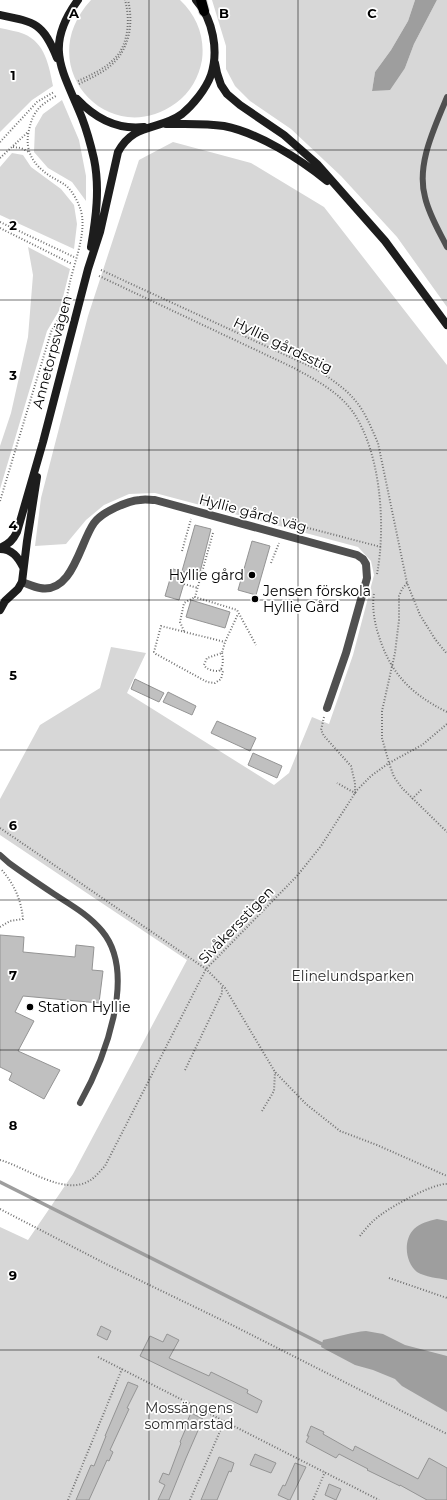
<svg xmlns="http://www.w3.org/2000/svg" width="447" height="1500" font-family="Montserrat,sans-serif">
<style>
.green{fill:#d7d7d7}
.water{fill:#9e9e9e}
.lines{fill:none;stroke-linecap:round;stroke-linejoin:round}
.stream{stroke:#9e9e9e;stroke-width:3.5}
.building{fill:#c0c0c0;stroke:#949494}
.primary-casing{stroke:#dbdbdb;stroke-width:12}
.path{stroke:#727272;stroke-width:2;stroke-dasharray:1 2;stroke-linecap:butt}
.service{stroke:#505050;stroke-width:6}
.minor{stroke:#505050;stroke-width:8}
.secondary{stroke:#1d1d1d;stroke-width:8}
.primary{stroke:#000;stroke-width:10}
.grid{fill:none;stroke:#000;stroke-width:1;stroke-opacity:0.55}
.poi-dot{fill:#000;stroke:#fff;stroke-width:1.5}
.labels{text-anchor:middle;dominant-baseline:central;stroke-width:3.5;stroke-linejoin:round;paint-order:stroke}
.street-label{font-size:14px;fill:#000;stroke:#fff}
.poi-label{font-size:14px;fill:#000;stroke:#fff;text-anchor:start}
.park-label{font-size:14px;fill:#2e2e2e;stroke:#fff}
.grid-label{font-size:13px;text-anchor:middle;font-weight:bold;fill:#000;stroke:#fff;stroke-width:3.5;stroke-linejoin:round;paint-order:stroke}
</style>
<rect width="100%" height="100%" fill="#fff"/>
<path class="green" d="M91 0H180C197 16 205 37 202 60 199 77 190 93 176 103 109 152 30 66 91 0Z
M212 0H415L408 21 391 50 375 72 372 91 405 68 414 44 437 0H447V307L397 237 341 176 291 129 250 101 235 86 226 69V46Z
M0 28C8 30 17 31 24 34 45 43 49 65 53 86L32 100 0 132Z
M62 100 79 140 86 176V201L72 182 48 168 34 152 35 128 43 114Z
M173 142 251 163 324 207 447 365V1500H0V1227L28 1240 73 1174 187 960 0 835V799L40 725 100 688 111 647 146 653 127 693 274 785 289 773 312 717 329 724 353 655 374 575 371 561 358 547 155 493 129 494 104 505 86 520 66 544 35 546 41 498 88 316 139 160Z
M12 153 23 155 31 167 61 189 74 205 77 224 74 249 0 215V167Z
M28 247 70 269 60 309 47 331 0 489V446L11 413 28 337 33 275Z"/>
<path class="water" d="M415 0H437L414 44 405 68 390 90 372 91 375 72 391 50 408 21Z
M437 1219 447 1221V1280C438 1278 425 1277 417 1272 405 1262 403 1240 414 1229 420 1223 429 1221 437 1219Z
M366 1331 383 1334 405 1345 447 1356V1412L402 1386 395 1379 373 1370 355 1365 321 1347 323 1340C338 1337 352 1332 366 1331Z"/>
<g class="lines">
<path class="stream" d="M0 1182 322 1344"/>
</g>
<path class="building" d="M195 525 211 529 199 576 182 571Z
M252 541 270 546 256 595 238 590Z
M173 569 187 573 179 600 165 596Z
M191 600 230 612 225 628 186 617Z
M135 679 164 693 159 702 131 689Z
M168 692 196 706 192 715 163 702Z
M217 721 256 738 250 751 211 733Z
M253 753 282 766 277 778 248 765Z
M0 935 24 937 23 952 75 957 76 945 94 947 92 970 103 971 99 1003 23 996 15 1012 34 1021 18 1051 60 1070 44 1099 9 1080 12 1073 0 1067Z
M101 1326 111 1331 107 1340 97 1335Z
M167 1334 179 1340 169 1358 209 1376 211 1372 248 1390 247 1393 262 1401 257 1413 140 1356 150 1336 163 1342Z
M128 1382 138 1386 127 1408 129 1409 110 1450 113 1452 109 1461 107 1460 89 1500H76L91 1465 94 1466 106 1436H105Z
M191 1413 203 1419 186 1458 169 1500H158L165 1485 159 1482 163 1473 169 1475 181 1443 180 1442 186 1428H184Z
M311 1426 324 1432 323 1434 353 1451 355 1446 418 1479 429 1458 447 1468V1500H427L400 1485V1486L367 1470 368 1469 339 1454 336 1458 306 1442 309 1436H307Z
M255 1454 276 1463 271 1473 250 1465Z
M219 1457 234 1463 231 1472 229 1471 217 1500H201Z
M295 1463 306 1467 290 1500H289L278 1495 283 1485 285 1486Z
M329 1484 341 1489 336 1500 325 1495Z"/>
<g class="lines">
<g class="primary-casing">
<path id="primary" d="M201 0 204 11"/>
</g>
<path class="path" d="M78 81C91 75 107 68 117 56 129 41 130 18 125 0
M79 84C89 79 100 74 109 67 129 51 134 25 128 0
M0 142 37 102 54 92
M13 147 21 148 29 152
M0 158 28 132
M0 222 74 257
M0 228 72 264
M101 270 318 370C332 380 348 390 358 404 367 416 372 430 378 443L407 583 420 615 435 639 447 654
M99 276 292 367C314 379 338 391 353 412 381 453 386 526 377 574
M0 501 51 332C54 325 60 318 63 311 66 302 68 291 70 282 75 260 88 229 80 208 77 200 72 190 65 185 61 182 55 179 50 176 33 165 24 150 29 130 33 111 40 105 56 96
M284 526 285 522 381 547
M213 533 195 597 237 610 256 645
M182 551 191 519
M271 563 279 543
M407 583 402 589 399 596V620L395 653 382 711V738L389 763 394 777 402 788 447 832
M184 584 198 588
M374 594C372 605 374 619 377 630 389 672 409 693 447 712
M184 631 180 622 184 603 195 597
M222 653C223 659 224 667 219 671 213 671 207 670 204 665L207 658 222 653 225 642 238 614
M221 669 223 671 221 679 215 683 207 682 156 654 154 652 161 626 225 642
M324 717 321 730 324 736 351 766 355 783V793L337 783
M412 799 422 789
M0 828 206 969 225 988 275 1072 306 1104 340 1131 377 1145 447 1176
M0 927 10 921 23 919C21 899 14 884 1 869
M185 1070 222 993V986
M262 1111 274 1091 275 1072
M0 1160C26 1167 63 1196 89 1181 95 1178 100 1171 105 1166L206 969 297 876 321 846 357 790 371 776 389 763 422 745 447 724
M0 1209 106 1264 232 1325 447 1434
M360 1236C366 1228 373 1220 382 1214 394 1205 434 1183 447 1184
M389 1278 447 1298
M98 1357 379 1500
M68 1500 122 1369
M190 1500 224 1422
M313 1500 325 1472"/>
<path class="service" d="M447 97C435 127 416 164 425 197 429 215 439 231 447 247
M0 855 9 863C24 874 39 884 54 894 71 905 89 915 102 931 138 974 104 1060 80 1103"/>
<path class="minor" d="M22 582C28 584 34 587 40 588 73 594 80 542 94 523 102 512 127 501 140 500 145 499 150 500 155 500L357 555 363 559 366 564 367 578 346 653 327 708"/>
<path class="secondary" d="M78 0C43 48 63 70 82 118 87 131 91 146 94 159 100 188 96 218 91 247
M0 15C35 22 43 23 57 58
M215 63 217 73 221 85 227 94 240 105 284 135 317 164 385 241 447 325
M77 99C95 118 118 130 144 127
M166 124C185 124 205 123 224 126 259 133 300 159 327 181
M0 548C9 544 13 540 17 532L43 442 88 269 100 232 118 152C134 122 159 131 182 114 193 105 206 89 211 75 219 51 213 19 196 0
M0 549C12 549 18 557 23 567
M0 610 5 601 18 589 22 582 27 541 37 477"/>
<use href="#primary" class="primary"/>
</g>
<path class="grid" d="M149 0V1500M298 0V1500M0 150H447M0 300H447M0 450H447M0 600H447M0 750H447M0 900H447M0 1050H447M0 1200H447M0 1350H447"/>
<g class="poi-dot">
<circle cx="252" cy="575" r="4"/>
<circle cx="255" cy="599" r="4"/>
<circle cx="30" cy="1007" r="4"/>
</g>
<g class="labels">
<g class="street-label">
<text transform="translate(283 345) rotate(26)">Hyllie gårdsstig</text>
<text transform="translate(52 352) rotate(-75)">Annetorpsvägen</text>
<text transform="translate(253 513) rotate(15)">Hyllie gårds väg</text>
<text transform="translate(236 925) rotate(-46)">Sivåkersstigen</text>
</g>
<g class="poi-label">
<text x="244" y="575" text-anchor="end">Hyllie gård</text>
<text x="263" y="591">Jensen förskola<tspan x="263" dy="16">Hyllie Gård</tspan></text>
<text x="38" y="1007">Station Hyllie</text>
</g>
<g class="park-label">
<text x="353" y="976">Elinelundsparken</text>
<text x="189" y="1408">Mossängens<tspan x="189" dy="16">sommarstad</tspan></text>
</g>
</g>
<g class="grid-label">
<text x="74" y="18">A</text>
<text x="224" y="18">B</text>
<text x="372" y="18">C</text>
<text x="13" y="80">1</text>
<text x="13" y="230">2</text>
<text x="13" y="380">3</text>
<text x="13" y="530">4</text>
<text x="13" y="680">5</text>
<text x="13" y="830">6</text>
<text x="13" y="980">7</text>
<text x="13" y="1130">8</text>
<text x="13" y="1280">9</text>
</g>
</svg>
